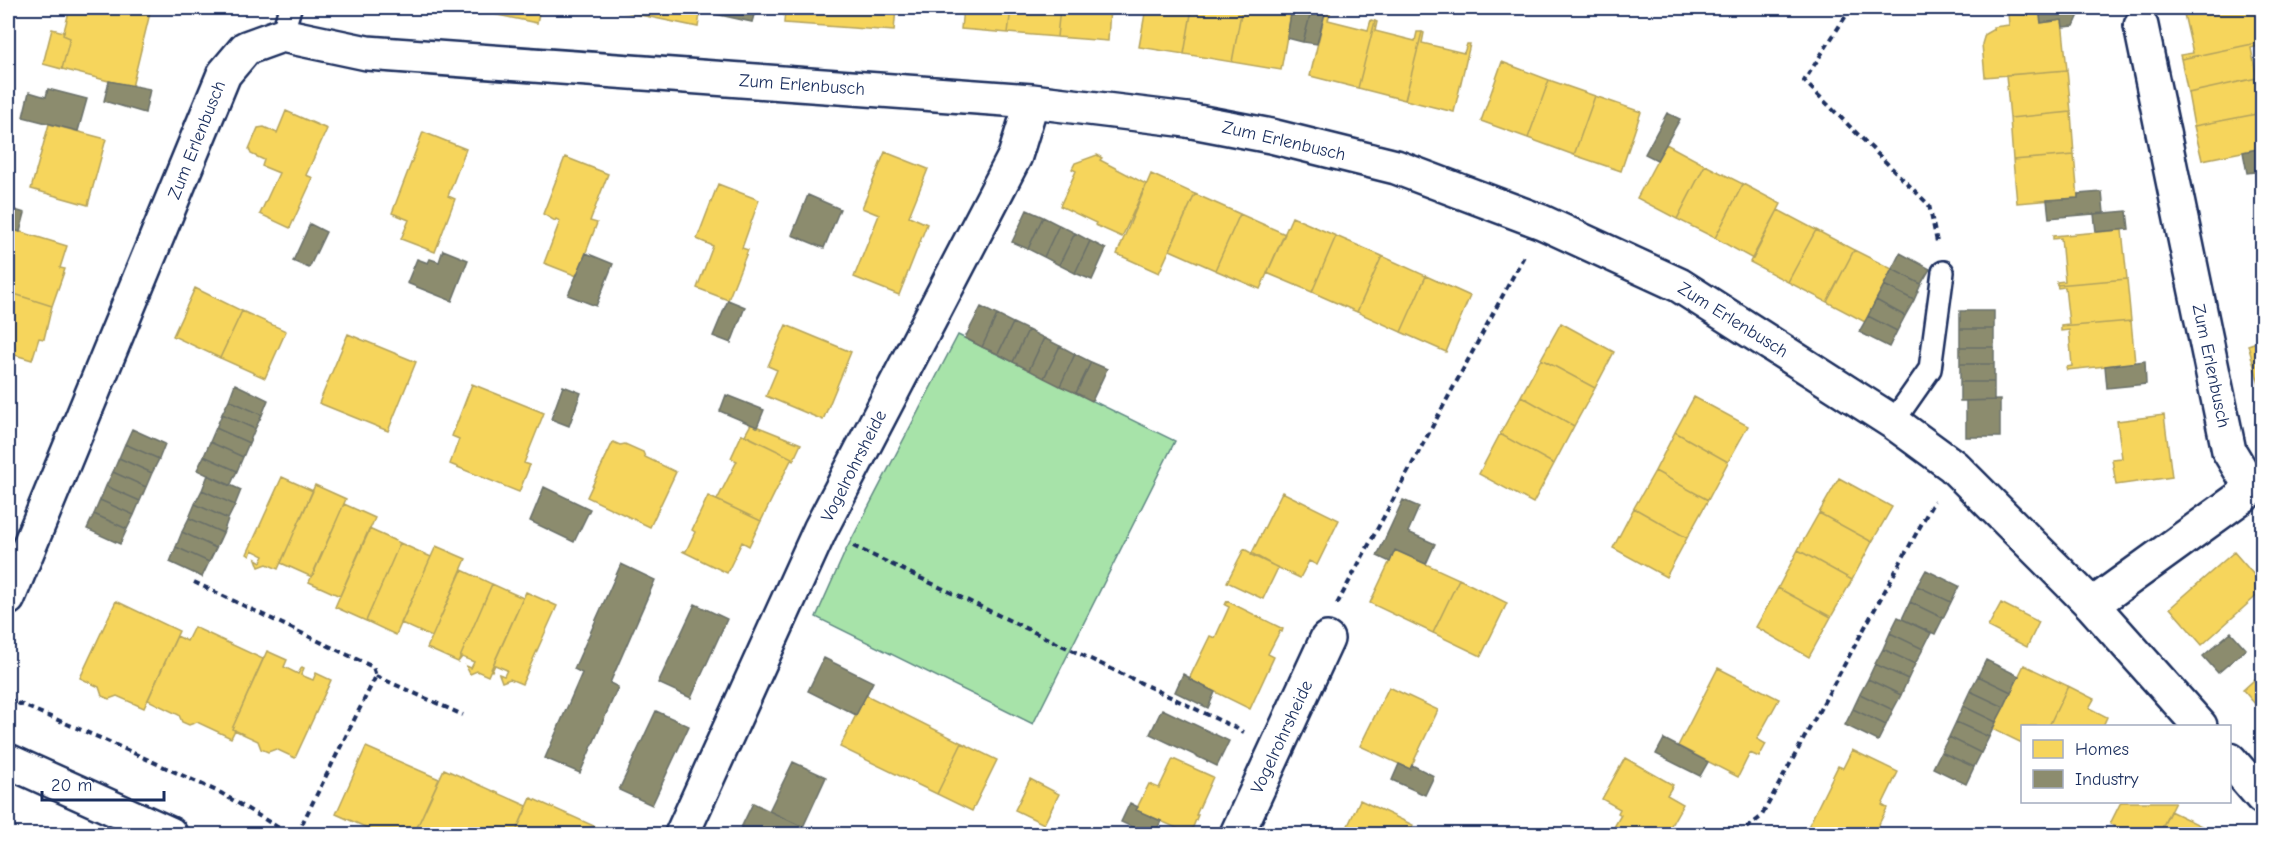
<svg xmlns="http://www.w3.org/2000/svg" width="2270" height="842" font-family="'Comic Neue',sans-serif">
<style>
.green{fill:#a7e3a9;stroke:#618984;stroke-width:1.5}
.homes{fill:#f6d55c;stroke:#b4a35d;stroke-width:1.5}
.industry{fill:#8c8c6e;stroke:#6a7069;stroke-width:1.5}
.lines{fill:none;stroke-linecap:round;stroke-linejoin:round}
.lane-casing{stroke:#1b2f5e;stroke-width:26}
.street-casing{stroke:#1b2f5e;stroke-width:38}
.path{stroke:#1b2f5e;stroke-width:4;stroke-dasharray:6 4.5;stroke-linecap:butt}
.lane{stroke:#fff;stroke-width:21}
.street{stroke:#fff;stroke-width:33}
.labels{text-anchor:middle;dominant-baseline:central;stroke-width:6;stroke-linejoin:round;paint-order:stroke}
.street-label{font-size:18px;fill:#1b2f5e;stroke:#fff}
</style>
<rect width="100%" height="100%" fill="#fff"/>
<filter id="ink" filterUnits="userSpaceOnUse"><feTurbulence type="fractalNoise" baseFrequency=".0167" numOctaves="2"/><feDisplacementMap in="SourceGraphic" scale="12" xChannelSelector="R" yChannelSelector="G"/><feConvolveMatrix kernelMatrix="1 2 1 2 8 2 1 2 1" color-interpolation-filters="sRGB"/></filter>
<g filter="url(#ink)">
<path class="green" d="M958 335 1175 441 1033 724 816 617 845 552Z"/>
<path class="homes" d="M70 8H127L150 13 132 87 62 69 70 38 63 35Z
M473 8H540L537 23 473 10Z
M607 8H701L698 27Z
M785 8H896L894 31 784 23Z
M963 8H1011L1008 33 961 29Z
M1011 8H1060L1057 37 1008 33Z
M1060 8H1110L1108 41 1057 37Z
M1146 8H1192L1184 54 1139 47Z
M1192 8H1242L1232 62 1184 54Z
M1242 8H1292L1281 70 1232 62Z
M2183 8H2217L2184 14Z
M2217 8H2256L2262 42 2181 59 2180 55 2193 53 2184 14Z
M1326 9 1331 10 1328 20 1368 30 1371 20 1375 21 1358 88 1310 76Z
M2039 10 2041 23 2062 20 2067 70 1985 77 1982 44 1985 34 1994 29 1993 27 2009 25 2008 13Z
M1375 21 1377 22 1375 31 1415 41 1417 32H1422L1405 100 1358 88Z
M52 29 64 32 63 35 70 38 62 69 43 64Z
M1422 32 1424 33 1422 43 1464 53 1467 44H1470L1454 112 1405 100Z
M2262 42V45L2251 48 2257 78 2188 93 2181 59Z
M1502 62 1549 80 1528 138 1481 121Z
M2067 70 2071 112 2010 118 2006 75Z
M2257 78 2262 113 2194 126 2188 93Z
M1549 80 1595 96 1574 155 1528 138Z
M1595 96 1641 112 1621 171 1574 155Z
M286 111 327 129 306 175 313 178 290 228 260 214 279 173 262 166 264 160 251 154 249 149 258 128 264 127 277 133Z
M2071 112 2074 155 2013 160 2010 118Z
M2262 113V148L2202 160 2194 126Z
M49 124 106 139 88 205 31 189Z
M423 132 466 149 448 196 455 199 435 252 401 239 409 220 392 213Z
M1666 144 1705 165 1677 219 1637 198Z
M885 152 928 169 909 216 927 224 899 295 854 277 879 215 862 208Z
M1097 155 1102 158 1100 160 1146 184 1122 237 1095 225 1096 223 1060 206 1076 171 1072 169 1075 163Z
M2074 155 2078 198 2017 203 2013 160Z
M565 157 608 174 590 221 597 223 577 276 544 263 560 221 556 219 555 221 543 214Z
M1705 165 1743 184 1715 238 1677 219Z
M1151 174 1195 194 1159 273 1117 254Z
M718 184 759 200 742 248 748 250 728 300 697 288 713 246 697 239Z
M1743 184 1781 204 1753 259 1715 238Z
M1195 194 1240 214 1215 270 1170 250Z
M1778 210 1816 230 1788 282 1750 262Z
M1240 214 1285 234 1260 289 1215 270Z
M1292 217 1336 236 1312 292 1267 273Z
M8 228 67 246 60 268 65 269 52 306 8 292Z
M1816 230 1854 250 1827 302 1788 282Z
M2122 230 2127 279 2057 285V282L2065 281 2061 238 2053 239V236Z
M1336 236 1382 256 1357 312 1312 292Z
M1854 250 1892 269 1865 322 1827 302Z
M1382 256 1426 276 1401 332 1357 312Z
M1426 276 1470 296 1446 352 1401 332Z
M2127 279 2131 321 2061 327V325L2069 324 2065 287 2058 288 2057 285Z
M195 288 242 311 220 358 173 336Z
M8 292 52 306 44 339 39 338 32 360 8 353Z
M242 311 286 331 265 378 220 358Z
M2131 321 2135 363 2067 370 2066 367 2072 366 2069 330 2061 331V327Z
M1561 323 1614 352 1595 388 1541 359Z
M786 325 851 352 823 420 766 396 777 370 768 366Z
M348 334 416 362 388 431 319 403Z
M2262 340V391H2261L2248 345Z
M1541 359 1595 388 1574 426 1521 396Z
M472 384 544 413 524 463 530 465 519 492 450 464 459 439 452 436Z
M1521 396 1574 426 1554 464 1500 434Z
M1694 397 1748 426 1728 462 1675 432Z
M2164 415 2172 477 2116 485 2112 459 2122 458 2117 421Z
M751 424 801 444 793 461 791 460 792 458 745 435Z
M1675 432 1728 462 1708 500 1655 471Z
M742 434 792 458 761 521 717 500 737 461 731 458Z
M1500 434 1554 464 1533 503 1479 474Z
M613 442 620 445 625 444 643 452 645 457 676 472 650 527 587 497Z
M1655 471 1708 500 1687 538 1634 508Z
M282 477 313 491 278 569 267 564 259 567 256 559 261 562 264 556 252 550 250 556 247 554Z
M1839 478 1892 507 1872 542 1819 513Z
M315 485 346 499 312 577 281 563Z
M1282 492 1339 520 1317 565 1309 561 1300 578 1251 555Z
M708 496 761 521 749 546 742 542 727 573 682 551H686L695 532 692 530Z
M344 504 375 518 340 596 309 582Z
M1634 508 1687 538 1666 577 1613 548Z
M1819 513 1872 542 1852 580 1798 550Z
M369 529 400 543 366 621 335 607Z
M400 543 431 557 396 635 366 621Z
M436 546 466 559 432 637 401 623Z
M1244 549 1278 568 1263 599 1227 582Z
M1395 550 1459 579 1433 633 1370 603Z
M1798 550 1852 580 1831 617 1778 588Z
M2234 552 2262 584V591L2202 645 2170 608Z
M462 570 492 584 458 662 427 648Z
M1459 579 1507 603 1481 656 1433 633Z
M492 584 523 598 488 676 477 671 470 674 466 666 471 668 474 662 462 657 458 662Z
M1778 588 1831 617 1809 657 1756 627Z
M526 592 557 606 522 684 510 679 502 682 499 674 504 676 507 670 495 665 492 671 491 670Z
M116 601 179 631 144 708 117 696 109 699 102 696 99 687 80 678Z
M1227 601 1283 629 1282 632 1280 631 1268 654 1274 657 1250 709 1189 679 1210 636 1215 638 1229 607 1225 605Z
M2001 603 2039 622 2027 647 1988 627Z
M194 627 263 659 232 729 235 730 231 738 197 722 189 725 182 722 179 715 148 700 177 636 187 641Z
M267 651 287 660 284 667 298 674 302 667 304 668 301 675 313 680 316 673 331 680 295 758 276 749 268 752 261 749 258 741 232 729Z
M2024 665 2068 686 2049 726H2022V743L1993 729Z
M1718 668 1779 699 1757 739 1766 744 1759 757 1750 753 1738 777 1678 746Z
M2262 673V712L2243 690Z
M2068 686 2094 699 2089 708 2107 717 2103 726H2049Z
M1389 687 1438 710 1410 769 1360 746Z
M866 695 962 743 937 794 840 747Z
M962 743 997 760 972 811 937 794Z
M366 747 439 779 414 834H381L336 814Z
M1852 750 1898 772 1882 805 1887 808 1874 834H1814L1806 831 1838 766 1843 768Z
M1625 758 1673 785 1667 795 1683 804 1666 834H1610L1621 815 1618 813 1620 809 1602 799Z
M1173 759 1213 777 1196 815H1198L1190 834 1136 810 1149 784 1159 788Z
M444 769 527 806 515 834H414Z
M1030 779 1059 794 1044 824 1015 810Z
M531 798 603 830 601 834H515Z
M1360 800 1413 825 1409 834H1344Z
M2121 802H2175L2159 834H2131L2110 824Z
M2170 811 2214 832 2213 834H2159Z"/>
<path class="industry" d="M701 8H756L752 22 701 11Z
M1292 8H1312L1303 42 1287 38Z
M1312 8H1329L1328 10 1326 9 1317 44 1303 42Z
M2039 8H2082L2074 26 2063 27 2062 20 2041 23Z
M109 81 150 89 145 113 104 101Z
M48 89 87 99 78 131 23 117 29 92 46 97Z
M1667 113 1680 119 1657 160 1645 154Z
M2262 148V171L2247 173 2243 152Z
M2102 192 2104 213 2049 218 2047 200 2078 198V194Z
M808 195 840 209 824 248 792 235Z
M8 208 25 213 20 232 8 228Z
M1027 210 1043 217 1028 249 1012 242Z
M2127 211 2129 229 2096 232 2094 214Z
M1043 217 1059 225 1044 257 1028 249Z
M310 224 326 232 309 268 293 261Z
M1059 225 1075 233 1059 265 1044 257Z
M1075 233 1090 241 1075 273 1059 265Z
M1090 241 1106 249 1092 280 1075 273Z
M443 250 468 260 452 301 407 283 417 259 428 263 430 259 439 262Z
M586 253 613 264 596 306 568 295Z
M1900 253 1930 269 1921 284 1892 269Z
M1892 269 1921 284 1914 300 1884 285Z
M1884 285 1914 300 1905 316 1876 300Z
M728 300 745 307 731 343 713 336Z
M1876 300 1905 316 1897 331 1868 316Z
M981 307 997 315 982 347 965 338Z
M1960 311H1994V329H1960Z
M997 315 1013 323 998 354 982 347Z
M1868 316 1897 331 1889 347 1859 332Z
M1013 323 1028 330 1013 362 998 354Z
M1960 329H1994V347H1960Z
M1028 330 1044 338 1029 370 1013 362Z
M1044 338 1060 346 1044 378 1029 370Z
M1060 346 1075 354 1060 386 1044 378Z
M1960 347H1994V364H1960Z
M1075 354 1091 362 1076 393 1060 386Z
M2145 361 2146 384 2107 388 2105 366Z
M1091 362 1107 369 1092 401 1076 393Z
M1960 364H1994V382H1960Z
M1960 382H1994V400L1960 401Z
M235 384 268 400 262 415 229 400Z
M563 386 581 393 569 426 551 419Z
M726 395 764 410 757 427 720 411Z
M229 400 262 415 255 429 222 414Z
M2000 400V437H1966V401Z
M222 414 255 429 249 443 216 428Z
M216 428 249 443 243 457 210 442Z
M132 429 165 444 159 459 125 444Z
M210 442 243 457 237 471 204 456Z
M125 444 159 459 152 473 119 458Z
M204 456 237 471 230 486 197 470Z
M119 458 152 473 146 487 113 472Z
M113 472 146 487 140 501 106 486Z
M208 475 241 490 235 505 202 490Z
M106 486 140 501 134 515 100 500Z
M544 487 590 509 574 542 530 521Z
M202 490 235 505 228 519 195 504Z
M100 500 134 515 127 529 94 514Z
M1403 500 1419 507 1408 532 1435 544 1426 564 1395 550 1390 562 1377 556Z
M195 504 228 519 223 533 189 518Z
M94 514 127 529 120 544 87 529Z
M189 518 223 533 216 548 182 532Z
M182 532 216 548 209 562 176 547Z
M176 547 209 562 202 577 170 562Z
M621 564 655 580 610 683 618 687 580 773 545 758 582 673 574 669Z
M1926 570 1959 586 1951 602 1917 586Z
M1917 586 1951 602 1943 618 1910 602Z
M1910 602 1943 618 1935 634 1902 619Z
M695 604 727 619 691 698 658 683Z
M1898 617 1931 633 1923 649 1890 633Z
M2231 632 2246 649 2218 673 2203 656Z
M1890 633 1923 649 1915 664 1883 649Z
M1883 649 1915 664 1908 679 1875 664Z
M824 658 873 682 856 715 808 691Z
M1986 660 2019 676 2011 692 1978 676Z
M1875 664 1908 679 1901 695 1868 679Z
M1183 674 1190 678 1189 679 1215 692 1208 708 1175 692Z
M1978 676 2011 692 2004 707 1970 691Z
M1868 679 1901 695 1893 710 1860 694Z
M1970 691 2004 707 1996 722 1963 706Z
M1860 694 1893 710 1886 725 1853 709Z
M1963 706 1996 722 1989 737 1956 722Z
M1162 709 1229 741 1217 766 1150 734Z
M1853 709 1886 725 1878 741 1845 725Z
M656 711 689 726 652 805 619 790Z
M1956 722 1989 737 1981 753 1949 737Z
M1949 737 1981 753 1974 767 1941 752Z
M1664 739 1708 762 1700 776 1656 754Z
M1941 752 1974 767 1966 784 1933 768Z
M793 762 826 777 803 827 769 811Z
M1399 764 1410 769 1412 765 1434 776 1425 795 1392 780Z
M753 803 803 827 799 834H738Z
M1130 803 1138 807 1136 810 1161 821 1155 834H1147L1121 822Z"/>
<g class="lines">
<g class="lane-casing">
<path id="lane" d="M282 35 290 8
M1893 422 1930 369 1943 272"/>
</g>
<g class="street-casing">
<path id="street" d="M2141 26 2229 451 2252 489
M8 598 224 74 246 48 282 35 367 53 1032 101 1187 120 1271 136 1396 167 1542 222 1679 285 1893 422 1953 466 2092 605 2200 726
M2092 605 2262 482
M2230 760 2262 797
M8 761 170 834
M682 834 820 530 1015 156 1032 101
M1237 834 1327 639"/>
</g>
<path class="path" d="M1851 8 1804 81 1929 205 1937 242
M853 546 1244 732
M194 582 373 667 376 676 297 834
M1337 604 1525 254
M376 676 463 715
M8 699 105 740 221 793 289 834
M1738 834 1761 817 1934 501"/>
<use href="#lane" class="lane"/>
<use href="#street" class="street"/>
</g>
</g>
<g class="labels">
<g class="street-label">
<text transform="translate(802 85) rotate(4)">Zum Erlenbusch</text>
<text transform="translate(197 140) rotate(-68)">Zum Erlenbusch</text>
<text transform="translate(1284 141) rotate(13)">Zum Erlenbusch</text>
<text transform="translate(1733 320) rotate(32)">Zum Erlenbusch</text>
<text transform="translate(2211 366) rotate(78)">Zum Erlenbusch</text>
<text transform="translate(854 466) rotate(-63)">Vogelrohrsheide</text>
<text transform="translate(1282 737) rotate(-65)">Vogelrohrsheide</text>
</g>
</g>
<rect width="2270" height="842" fill="none" stroke="#fff" stroke-width="30"/>
<rect x="15" y="15" width="2240" height="812" fill="none" stroke="#1b2f5e" stroke-width="2" filter="url(#ink)"/>
<rect x="2021" y="725" width="210" height="78" fill="#ffffff" stroke="#a4acbf" stroke-width="1.5"/>
<rect x="2033" y="740" width="30" height="18" fill="#f6d55c" stroke="#a4acbf" stroke-width="1.5"/>
<text x="2075" y="755" font-size="18" fill="#1b2f5e">Homes</text>
<rect x="2033" y="770" width="30" height="18" fill="#8c8c6e" stroke="#a4acbf" stroke-width="1.5"/>
<text x="2075" y="785" font-size="18" fill="#1b2f5e">Industry</text>
<path d="M42 791v9h122v-9" fill="none" stroke="#1b2f5e" stroke-width="3"/>
<text x="51" y="791" font-size="18" fill="#1b2f5e" stroke="#ffffff" stroke-width="4.5" paint-order="stroke">20 m</text>
</svg>
